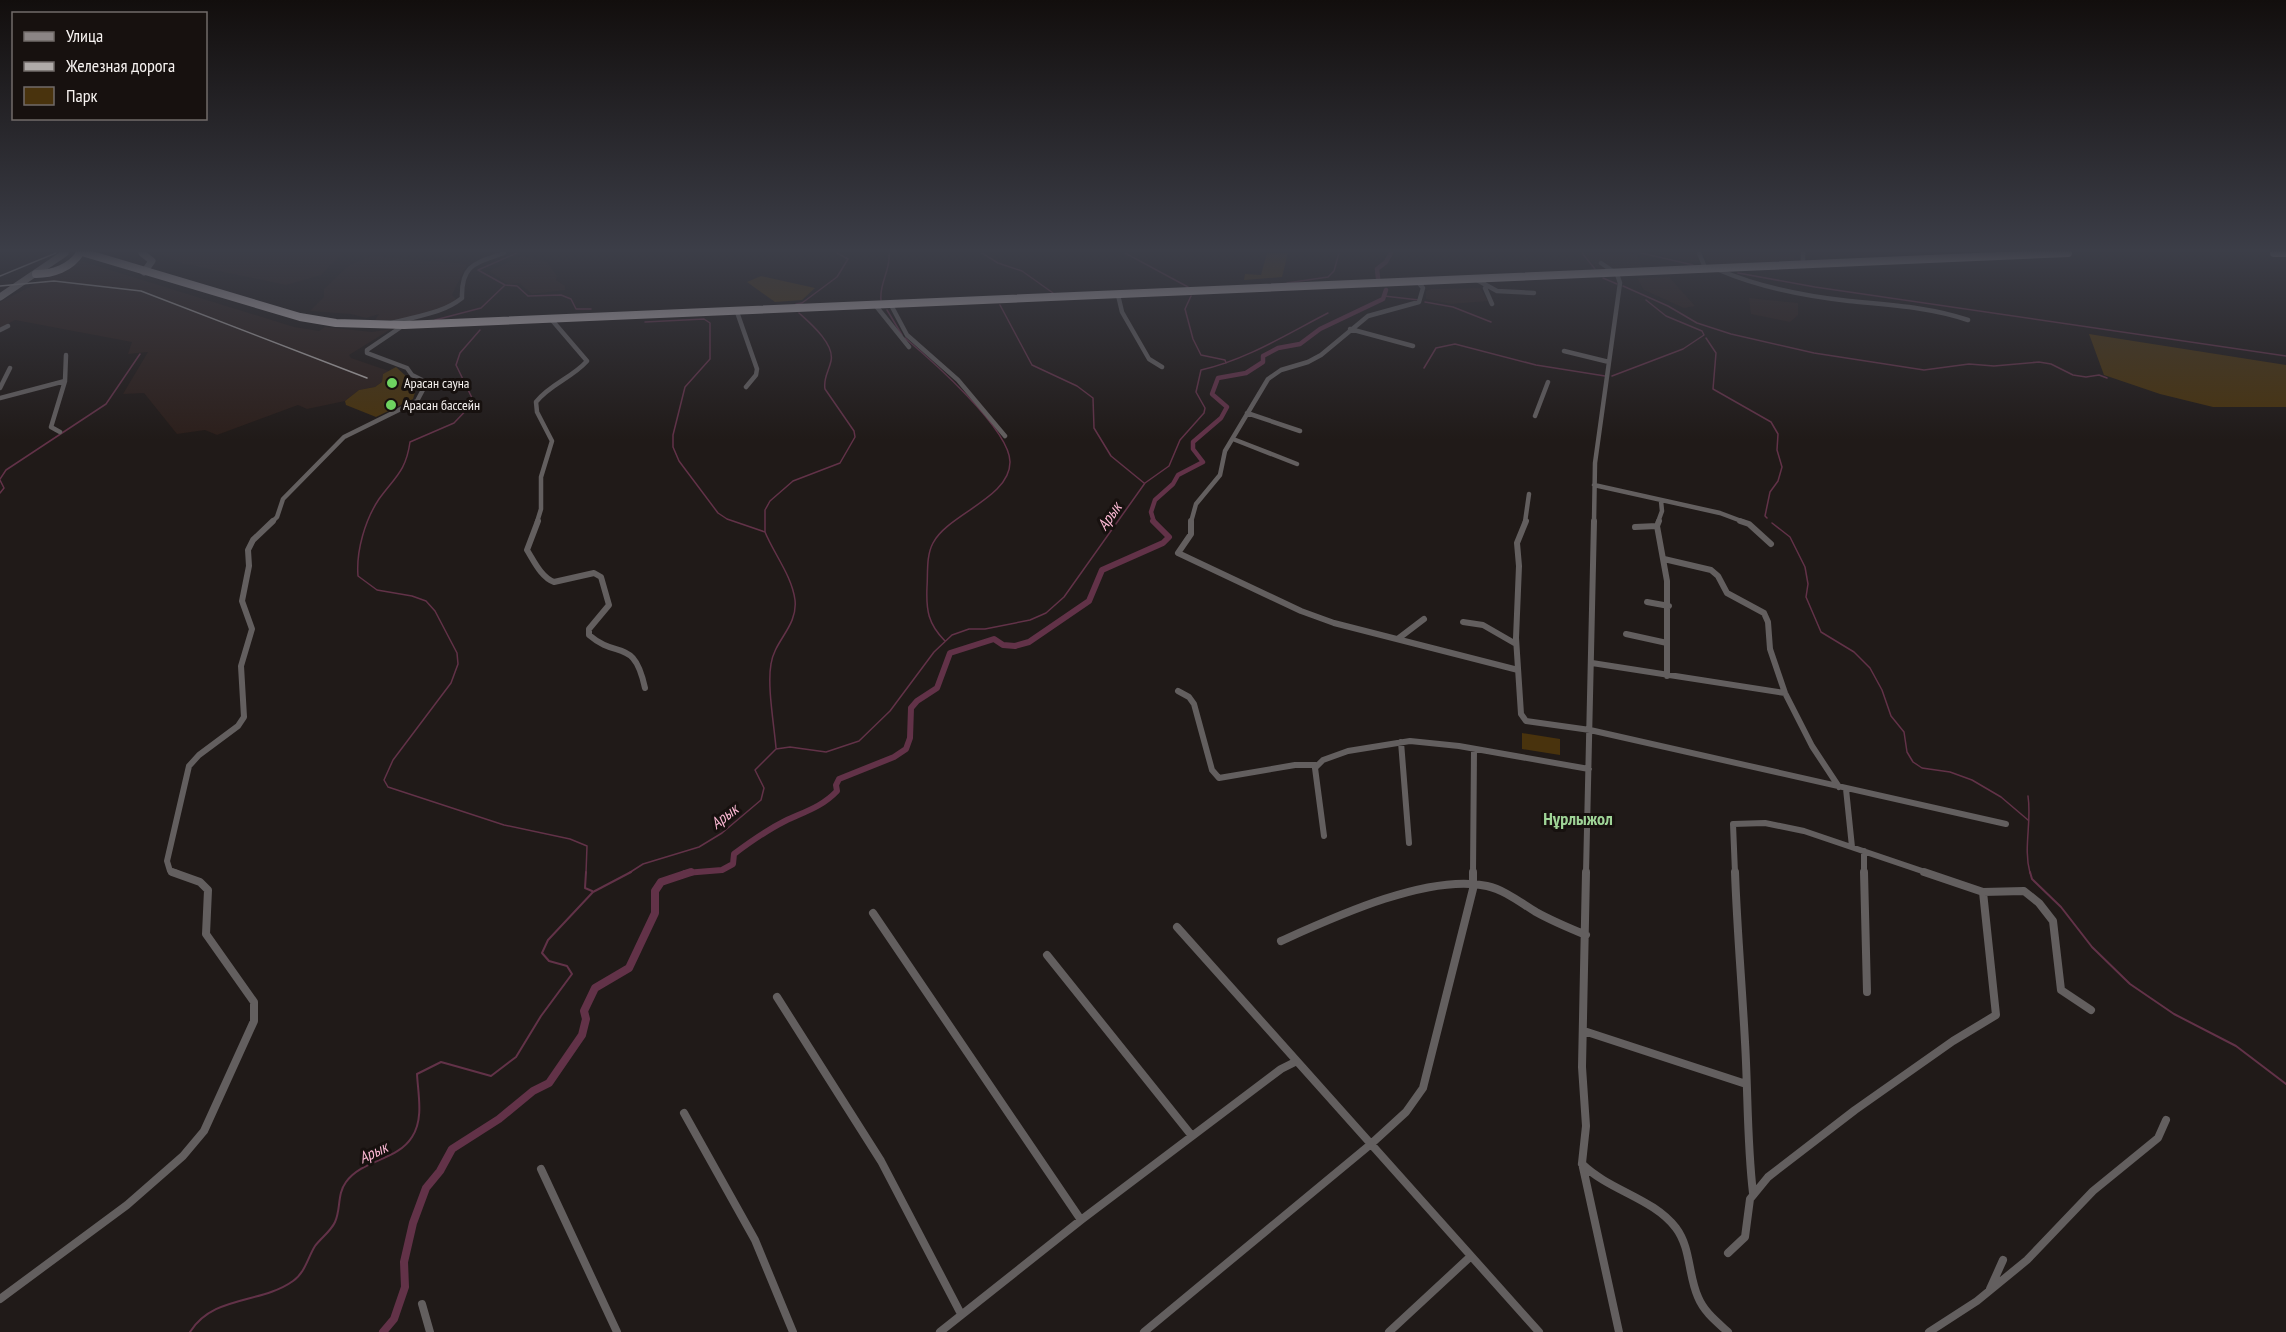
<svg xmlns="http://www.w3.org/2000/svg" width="2286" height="1332" font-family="'PT Sans Narrow',sans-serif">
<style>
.built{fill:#2c1f1b}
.green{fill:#49330d}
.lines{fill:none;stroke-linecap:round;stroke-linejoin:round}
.stream-far1{stroke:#623248;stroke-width:1.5}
.stream{stroke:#623248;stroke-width:2}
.canal-far2{stroke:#623248;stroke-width:4.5}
.canal-far1{stroke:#623248;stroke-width:6}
.canal{stroke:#623248;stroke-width:8}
.street-far2{stroke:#635f5f;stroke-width:4.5}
.street-far1{stroke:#635f5f;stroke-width:6}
.street{stroke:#635f5f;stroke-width:8}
.secondary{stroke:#8b8585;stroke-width:7}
.highway{stroke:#c8bebf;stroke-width:8}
.rail{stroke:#b0aba9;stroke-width:1.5}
.poi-dot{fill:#6ed360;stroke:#17110f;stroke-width:2}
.labels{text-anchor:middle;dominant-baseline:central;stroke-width:6;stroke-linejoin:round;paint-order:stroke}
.far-poi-label{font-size:14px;fill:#f7f3f1;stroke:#17110f;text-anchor:start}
.water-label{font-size:16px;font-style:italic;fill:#fbb8d3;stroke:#17110f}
.quarter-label{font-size:18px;font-weight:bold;fill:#9fd497;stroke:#17110f}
</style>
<rect width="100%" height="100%" fill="#201a18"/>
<path class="built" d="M158 253H342L321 275 286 285 181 263Z
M1584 253 1637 254 1643 270 1599 271Z
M1652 253H1791L1795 260 1763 262 1746 259 1749 265H1711L1703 255 1697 263Z
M371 256 467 264 452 295 457 300 437 311 397 320H375L379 314 366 318 351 314 310 311 324 297V289L348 266Z
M522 256 547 262 557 276 556 280 565 286V290L532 294 519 283 508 284 489 271Z
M81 261 294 327 319 331 325 327 372 332 391 329 349 355 351 358 389 371 383 374 382 382 375 387 359 390 345 401 307 409 298 405 217 435 205 430 177 434 144 393 123 394 148 352 128 354 132 342 15 320 0 328V302Z
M1669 277 1695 306 1684 308 1644 290 1637 278Z
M1480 288 1488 301 1451 304 1426 299V291L1431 289Z
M1749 298 1798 303V315L1790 322 1751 314Z"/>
<path class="green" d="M1267 253H1288L1282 277 1244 280 1245 274 1261 275Z
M761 276 815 288 802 300 775 302 747 282Z
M2089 334 2286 365V407H2213L2160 394 2104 375Z
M396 367 408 378 418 383 413 399 376 417 346 405 345 401 359 390 375 387 382 382 383 374Z
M1522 733 1560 739V755L1522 749Z"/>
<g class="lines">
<path class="stream-far1" d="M517 253 478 270 505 285 517 286 528 296 561 295 571 299 576 309H591
M982 253 998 263 1022 271 1053 293
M1125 253 1188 287
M1582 253 1595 269
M1641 253 1693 265
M1738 273 1815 287 2286 356
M1603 278 1617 284
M1287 283 1328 277 1334 271 1339 253
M1623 286 1668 306 1697 323 1731 334 1814 353 1924 370 1969 364 1994 366 2039 362 2051 364 2073 375 2086 377 2099 375 2107 378
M1191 296 1185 309 1193 339 1201 355 1225 360 1226 363
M1384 296 1419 300
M881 300C879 283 891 270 889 253
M1425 302 1453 307 1491 322
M796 304 802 303 837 277 848 259 837 253
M1000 305 1032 365 1077 386 1093 398 1094 428 1111 456 1144 483
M887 310 902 335
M435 320 481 308 504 286
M645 322 704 319 710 323V359L685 387 673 435V447L679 461 718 513 727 519 765 532C774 554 792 576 795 600 798 626 774 641 771 664 767 686 774 724 776 748
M480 330 460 353 456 365 474 402 454 423 410 442C406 471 395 477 379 499 365 520 356 551 358 576L377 590 412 596 426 601 435 611 457 653 458 664 451 683 393 760 384 780 388 787 504 825 570 839 587 846 586 873
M905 338C930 359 1010 429 1010 462 1010 498 948 514 933 543 926 556 928 573 927 587 926 610 928 624 945 641
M1706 338 1716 353 1713 389 1771 422 1778 434 1777 450 1782 467 1778 481 1770 492 1765 516 1767 518
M1424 368 1436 348 1455 344 1536 365 1605 376
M1612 376 1683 349 1704 335 1702 331 1666 316 1646 300
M0 479 6 470 106 404 140 354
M0 480 4 488 0 493
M1772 523 1790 537 1805 567 1808 584 1806 597 1821 632 1854 652 1870 668 1882 690 1891 716 1904 732 1907 752 1913 762 1922 768 1950 772 1972 780 2001 797 2028 820
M765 532V510L770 501 793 481 840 463 855 437 854 431 825 389C823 378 829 371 831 361 835 344 810 323 799 313
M2028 796C2032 822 2023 848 2030 873
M629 873 643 864 699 847 722 833 761 800 764 788 755 770 776 749 790 747 826 752 859 741 890 711 934 652 952 635 969 629H985L1030 620 1046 613 1064 597 1145 483 1169 466 1180 440 1204 413 1205 408 1196 392 1201 370C1246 360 1287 334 1328 313"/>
<path class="stream" d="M586 872 585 888 592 891
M2030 872 2032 879 2061 907 2092 947 2130 984 2174 1014 2236 1046 2286 1084
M190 1332C213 1295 261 1304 293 1281 305 1273 308 1257 315 1246 321 1238 331 1231 335 1222 341 1209 337 1194 346 1182 363 1159 397 1161 412 1137 424 1119 418 1094 417 1074L441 1062 491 1076 516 1057 541 1016 572 974 567 966 549 961 542 953 548 940 593 892 631 872"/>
<path class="canal-far2" d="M1378 278 1377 269 1386 262 1391 253
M1154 522 1151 512 1155 500 1173 484 1178 475 1203 462 1193 449V442L1221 418 1227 407 1212 394 1218 378 1246 373 1263 362V356L1278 348 1300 344 1320 329 1383 299 1386 290"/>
<path class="canal-far1" d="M685 873 722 870 733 864 734 854C750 842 767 830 785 821 804 812 822 807 837 791L836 785 839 779 894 757 906 749 910 738 911 708 917 701 937 688 950 653 994 639 1003 645 1015 646 1029 642 1089 601 1102 570 1163 543 1169 537 1153 521"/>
<path class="canal" d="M383 1332 394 1319 405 1287 404 1262 413 1223 426 1188 440 1171 452 1149 499 1119 533 1091 549 1083 582 1035 586 1019 584 1011 595 988 629 968 655 913V891L661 882 691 872"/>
<path class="street-far2" d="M1699 253 1706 270
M1803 253V266
M1719 270C1761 288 1804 296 1849 301 1889 305 1930 307 1968 320
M1477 280 1497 291 1534 293
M1485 288 1492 304
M1118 295 1122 312 1149 359 1162 367
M891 305 907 335 958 380 1005 436
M876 306 909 347
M737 312 757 369 756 375 746 387
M392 323C416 316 442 314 462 298 461 264 476 263 504 253
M1350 329 1413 346
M0 330 8 326
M1564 351 1609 362
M0 388 10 368
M0 398 65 381
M1247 413 1300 431
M1535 416 1548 382
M60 432 51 427 65 381 66 355
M1233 439 1297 464
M1594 485 1720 513 1744 522
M272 522 277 517 283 499 344 437 417 401 425 386 424 381 412 375 407 368 367 353V350L404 325
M537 522 541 509V477L552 441 537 412 536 402C550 384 572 378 587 361L551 319
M1191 522 1196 504 1220 475 1225 451 1268 379 1281 370 1308 362 1321 355 1368 316 1419 302 1423 288 1418 282
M1525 522 1529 494
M1594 522 1595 463 1620 283 1617 274 1601 263
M1658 522 1662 511 1661 501"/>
<path class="street-far1" d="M538 521 527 550C534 561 541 577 554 582L594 573 601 577 609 605 589 629V635C618 660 634 637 645 688
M1191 521V534L1178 553 1301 611 1334 623 1518 670
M1526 521 1517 543 1519 566 1516 638 1521 714 1526 721 1590 730 2006 824
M1659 521 1657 526 1667 581V676
M1740 521 1749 524 1771 544
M1635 527 1657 526
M1664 559 1711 570 1718 576 1727 593 1764 613 1768 622 1770 649 1785 693 1812 746 1839 787
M1647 602 1669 606
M1463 622 1483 625 1516 644
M1626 634 1667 643
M1399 638 1424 619
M1592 663 1785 693
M1178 691 1189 697 1194 704 1212 770 1219 778 1295 765H1316
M1401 742 1409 843
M1846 789 1852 847
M1324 836 1315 768 1323 760 1348 751 1410 741 1459 746 1589 769
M1864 851V873
M177 873 170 871 167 861 189 766 199 755 238 726 244 717 241 666 252 629 242 601 249 566 248 550 253 540 273 521
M1473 873 1474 750
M1586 873 1594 521
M1735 873 1733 824 1765 823 1804 831 1928 873"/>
<path class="street" d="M1586 872 1582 1067 1586 1126 1582 1163 1619 1332
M1735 872C1737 929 1742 985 1745 1042 1748 1092 1747 1143 1753 1193
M1864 872 1867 992
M1924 872 1983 892 2024 891 2039 903 2053 921 2061 990 2091 1010
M873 913 1081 1220
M1177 927 1539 1332
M1281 941C1334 917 1429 873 1487 886 1505 890 1521 903 1536 912 1552 921 1569 928 1586 935
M1047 955 1192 1136
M777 997 881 1161 961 1314
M1584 1031 1746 1084
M684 1113 755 1240 793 1332
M1582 1164C1610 1191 1653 1198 1676 1228 1691 1248 1688 1275 1698 1297 1704 1312 1717 1322 1728 1332
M541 1169 617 1332
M1728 1253 1745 1237 1750 1199 1768 1177 1855 1110 1953 1041 1996 1015 1983 892
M1990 1289 2003 1260
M0 1299 127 1205 183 1156 204 1131 254 1021V1002L206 934 208 890 200 882 172 872
M422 1304 430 1332
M940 1332 1081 1220 1281 1069 1295 1062
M1144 1332 1371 1144 1406 1112 1423 1088 1473 889V872
M1389 1332 1471 1256
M1929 1332 1977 1301 2027 1260 2093 1191 2158 1138 2166 1120"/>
<path class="secondary" d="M142 253 152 261 144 272
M0 297 65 253"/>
<path class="highway" d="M85 253 300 317 336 323 404 325 2068 253
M2274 253H2286
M36 274C52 274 71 268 80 253"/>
<path class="rail" d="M0 276 56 253
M0 286 54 281 141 291 367 378"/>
</g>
<linearGradient id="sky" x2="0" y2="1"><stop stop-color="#120e0d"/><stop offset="0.57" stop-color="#3c3e48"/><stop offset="1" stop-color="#3c3e48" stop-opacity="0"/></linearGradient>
<rect width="2286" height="440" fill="url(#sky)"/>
<g class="poi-dot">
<circle cx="392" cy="383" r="6"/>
<circle cx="391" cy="405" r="6"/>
</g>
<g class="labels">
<g class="far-poi-label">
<text x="404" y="383">Арасан сауна</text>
<text x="403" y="405">Арасан бассейн</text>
</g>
<g class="water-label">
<text transform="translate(1109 516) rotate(-55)">Арык</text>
<text transform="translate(724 816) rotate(-38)">Арык</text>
<text transform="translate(373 1152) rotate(-25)">Арык</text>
</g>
<g class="quarter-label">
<text x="1578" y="818">Нұрлыжол</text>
</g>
</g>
<rect x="12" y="12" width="195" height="108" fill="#17110f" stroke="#716b69" stroke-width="1.5"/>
<rect x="24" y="32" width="30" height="9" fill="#8b8585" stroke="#716b69" stroke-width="1.5"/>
<text x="66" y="42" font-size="18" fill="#f7f3f1">Улица</text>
<rect x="24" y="62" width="30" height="9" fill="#b0aba9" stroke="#716b69" stroke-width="1.5"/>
<text x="66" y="72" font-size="18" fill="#f7f3f1">Железная дорога</text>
<rect x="24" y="87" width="30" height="18" fill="#49330d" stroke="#716b69" stroke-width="1.5"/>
<text x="66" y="102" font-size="18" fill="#f7f3f1">Парк</text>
</svg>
